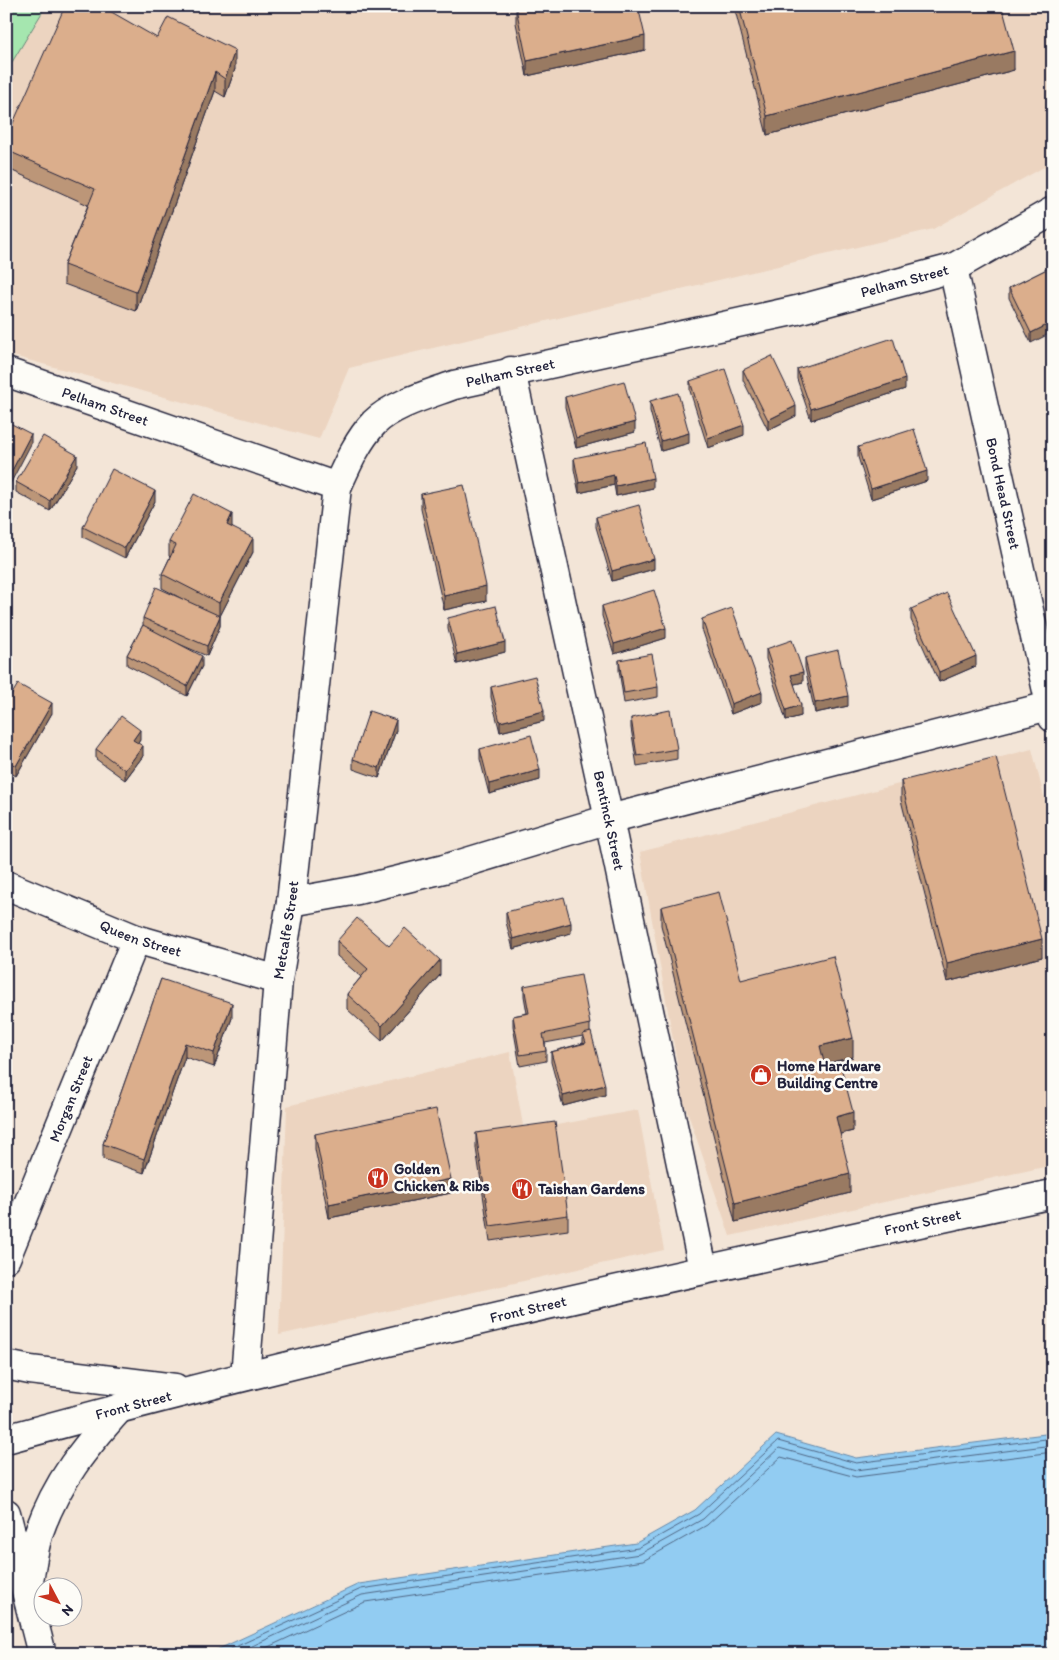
<svg xmlns="http://www.w3.org/2000/svg" width="1059" height="1660" font-family="Itim,sans-serif">
<style>
.built{fill:#ecd4c0}
.green{fill:#a5e6af;stroke:#648475}
.water{fill:#92ccf2;stroke:#6588a9}
.lines{fill:none;stroke-linecap:round;stroke-linejoin:round}
.shore{stroke:#4f6684;stroke-width:1}
.street-casing{stroke:#22223b;stroke-width:31}
.secondary-casing{stroke:#22223b;stroke-width:31}
.street{stroke:#fdfcf7;stroke-width:28}
.secondary{stroke:#fdfcf7;stroke-width:28}
.wall{fill:#bc9678;stroke:#22223b}
.shaded-wall{fill:#997a62;stroke:#22223b}
.building{fill:#dbae8c;stroke:#22223b}
.labels{text-anchor:middle;dominant-baseline:central;stroke-width:5;stroke-linejoin:round;paint-order:stroke}
.street-label{font-size:15px;fill:#22223b;stroke:#fdfcf7}
.poi-label{font-size:15px;font-weight:bold;fill:#22223b;stroke:#fdfcf7;text-anchor:start}
</style>
<rect width="100%" height="100%" fill="#f3e5d7"/>
<filter id="ink" filterUnits="userSpaceOnUse"><feTurbulence type="fractalNoise" baseFrequency=".02" numOctaves="2"/><feDisplacementMap in="SourceGraphic" scale="10" xChannelSelector="R" yChannelSelector="G"/><feConvolveMatrix kernelMatrix="1 2 1 2 8 2 1 2 1" color-interpolation-filters="sRGB"/></filter>
<g filter="url(#ink)">
<path class="built" d="M46 6H1053V162L933 229 349 368 319 439 6 354V72Z
M1032 749 1053 833V1165L730 1236 684 1102 640 852Z
M510 1052 524 1131 638 1110 664 1250 279 1335 287 1106Z"/>
<path class="green" d="M6 6H46L6 72Z"/>
<path class="water" d="M1053 1433V1654H208L359 1584 636 1543 695 1510 776 1435 856 1458Z"/>
<g class="lines">
<path class="shore" d="M220 1654 361 1589 638 1548 699 1514 778 1441 856 1463 1053 1438
M235 1654 362 1595 640 1554 703 1519 779 1448 856 1470 1053 1445
M253 1654 365 1602 643 1561 707 1525 781 1457 856 1477 1053 1452"/>
<g class="street-casing">
<g id="street">
<path id="s1" d="M953 268 1053 718"/>
<path id="s2" d="M511 371 609 819 703 1269"/>
<path id="s3" d="M6 372 337 487"/>
<path id="s4" d="M6 885 136 939 278 980"/>
<path d="M291 902 358 890 444 869 609 819 1053 705"/>
<path id="s5" d="M6 1258 136 939"/>
<path id="s6" d="M245 1376 278 980 291 902 337 487C347 465 357 441 374 423 393 404 430 394 454 385L797 310 953 268 1053 211"/>
</g>
</g>
<g class="secondary-casing">
<g id="secondary">
<path d="M6 1365 30 1370 175 1388"/>
<path id="s7" d="M6 1439C352 1344 703 1270 1053 1194"/>
<path d="M6 1513 42 1654"/>
<path d="M27 1592C31 1572 33 1550 39 1532 57 1481 85 1447 120 1408"/>
</g>
</g>
<use href="#street" class="street"/>
<use href="#secondary" class="secondary"/>
</g>
<path class="wall" d="M734 6H1002L1014 70 767 135Z
M516 8 645 50 527 76 516 23Z
M157 38 235 69 225 97 215 91 136 311 64 284V265L88 205 6 168V139Z
M1053 266 1031 343 1009 298V288Z
M797 369 905 389 811 420 797 379Z
M743 370 796 416 768 430 743 380Z
M690 381 744 435 708 448 690 391Z
M565 397 635 432 576 448 565 407Z
M650 401 689 443 661 451 650 411Z
M858 447 927 481 871 499 858 457Z
M574 458 653 488 616 496 614 485 579 493 574 469Z
M77 465 50 511 16 492V482Z
M421 494 486 601 444 610 421 509Z
M155 501 125 558 83 537V527Z
M596 517 654 569 612 581 596 527Z
M232 527 253 552 220 616V626L207 656 179 644 202 666 187 696 127 665V655L143 625V618L184 600 162 588V574L170 557 169 556V542Z
M602 606 666 638 614 654 602 616Z
M911 609 976 666 939 682 911 620Z
M448 618 505 652 457 664 448 629Z
M702 619 762 702 731 714 702 629Z
M766 649 803 682 794 684 801 716 786 720 766 659Z
M805 658 848 706 815 713 805 668Z
M619 660 658 687V697L624 703 619 670Z
M491 687 544 721 500 732 491 697Z
M6 704 52 713 16 776 6 770Z
M631 718 677 749V759L637 766 631 728Z
M396 730 379 778 353 769V759Z
M140 740 138 743 143 756 125 780 96 759V749Z
M480 749 540 780 489 794 480 759Z
M901 781 1042 957 947 982 901 800Z
M661 907 741 980 853 1057 825 1064 826 1070 853 1131 840 1134 850 1193 735 1222 661 925Z
M506 912 571 933 513 949 506 922Z
M337 941 389 946 440 975 382 1041 347 1009V994L361 977 337 956Z
M161 979 232 1018 214 1067 185 1057 144 1173 103 1159V1144Z
M524 986 590 1024V1032L605 1095 563 1106 551 1062V1052L583 1043V1036L545 1043 546 1051V1061L520 1066 513 1026V1016L527 1013 524 996Z
M476 1133 568 1215V1230L490 1241 476 1148Z
M315 1134 451 1193 329 1218 315 1149Z"/>
<path class="shaded-wall" d="M645 36V50L527 76V61Z
M235 50V69L225 97V79Z
M1014 51V70L767 135V116Z
M215 72V91L136 311V292Z
M1053 322V332L1031 343V333Z
M905 379V389L811 420V409Z
M796 406V416L768 430V420Z
M635 422V432L576 448V438Z
M744 425V435L708 448V438Z
M689 433V443L661 451V441Z
M31 434V444L7 490V480Z
M77 455V465L50 511V501Z
M927 471V481L871 499V489Z
M614 475V485L579 493V483Z
M653 478V488L616 496V486Z
M155 491V501L125 558V548Z
M232 514V529L227 525Z
M253 538V552L219 618V603Z
M654 559V569L612 581V571Z
M486 586V601L444 610V596Z
M220 616V626L207 656V646Z
M666 628V638L614 654V644Z
M505 642V652L457 664V654Z
M202 656V666L187 696V686Z
M976 656V666L939 682V672Z
M803 672V682L791 685V675Z
M9 678V688L6 693V683Z
M762 692V702L731 714V704Z
M848 696V706L815 713V703Z
M52 703V713L16 776V766Z
M801 705V716L786 720V710Z
M544 711V721L500 732V722Z
M396 720V730L379 778V768Z
M140 730V740L133 750V740Z
M143 746V756L125 780V770Z
M540 770V780L489 794V784Z
M571 923V933L513 949V939Z
M1042 939V957L947 982V963Z
M440 960V975L382 1041V1026Z
M232 1003V1018L214 1067V1053Z
M853 1038V1057L820 1065V1046Z
M185 1043V1057L144 1173V1159Z
M605 1085V1095L563 1106V1096Z
M853 1112V1131L836 1135V1117Z
M850 1174V1193L735 1222V1203Z
M451 1179V1193L329 1218V1204Z"/>
<path class="building" d="M65 6H101L157 38 168 17 235 50 225 79 215 72 136 292 64 265 95 189 6 150V139Z
M524 6H638L645 36 527 61 516 8Z
M739 6H1002L1014 51 767 116Z
M1053 266V322L1031 333 1009 288Z
M893 338 905 379 811 409 797 369Z
M772 356 796 406 768 420 743 370Z
M725 369 744 425 708 438 690 381Z
M624 381 635 422 576 438 565 397Z
M678 393 689 433 661 441 650 401Z
M6 421 31 434 7 480H6Z
M914 429 927 471 871 489 858 447Z
M43 436 77 455 50 501 16 482Z
M646 443 653 478 616 486 614 475 579 483 574 458Z
M112 469 155 491 125 548 83 527Z
M464 485 486 586 444 596 421 494Z
M194 494 232 514 227 525 253 538 219 603 162 574 176 545 169 542Z
M639 505 654 559 612 571 596 517Z
M156 587 220 616 207 646 143 618Z
M654 590 666 628 614 644 602 606Z
M947 593 976 656 939 672 911 609Z
M496 606 505 642 457 654 448 618Z
M732 608 762 692 731 704 702 619Z
M143 625 202 656 187 686 127 655Z
M792 640 803 672 791 675 801 705 786 710 766 649Z
M838 650 848 696 815 703 805 658Z
M652 654 658 687 624 693 619 660Z
M6 676 9 678 6 683Z
M535 676 544 711 500 722 491 687Z
M18 684 52 703 16 766 6 760V704Z
M670 710 677 749 637 756 631 718Z
M369 711 396 720 379 768 353 759Z
M121 716 140 730 133 740 143 746 125 770 96 749Z
M531 735 540 770 489 784 480 749Z
M996 757 1042 939 947 963 901 781Z
M719 892 741 980 833 956 853 1038 820 1046 826 1070 841 1067 853 1112 836 1117 850 1174 735 1203 661 907Z
M564 897 571 923 513 939 506 912Z
M357 918 389 946 405 928 440 960 382 1026 347 994 368 969 337 941Z
M581 975 590 1024 543 1034 546 1051 520 1055 513 1016 529 1013 524 986Z
M161 979 232 1003 214 1053 185 1043 144 1159 103 1144Z
M591 1032 605 1085 563 1096 551 1052 586 1043 583 1034Z
M436 1109 451 1179 329 1204 315 1134Z
M555 1122 568 1215 490 1226 476 1133Z"/>
</g>
<defs>
<g id="shop-disc" transform="scale(1.125)"><circle r="9.5" fill="#c8321e" stroke="#fdfcf7"/><path d="M-5-2.5h2.3a2.7 3.5 0 0 1 5.4 0H5L5.5 6h-11ZM-1.5-2.5h3a1.5 2.3 0 0 0-3 0Z" fill="#fff"/></g>
<g id="restaurant-disc" transform="scale(1.125)"><circle r="9.5" fill="#c8321e" stroke="#fdfcf7"/><path d="M-5-6h1v4h1v-4h1v4h1v-4h1v5L-1.5 .5V6h-2V.5L-5-1ZM5-6V6H3V1.5H1.5Q1.5-4 5-6Z" fill="#fff"/></g>
</defs>
<g fill-rule="evenodd">
<use href="#shop-disc" x="761" y="1075"/>
<use href="#restaurant-disc" x="378" y="1178"/>
<use href="#restaurant-disc" x="522" y="1189"/>
</g>
<g class="labels">
<g class="street-label">
<text stroke="none"><textPath href="#s6" startOffset="1520">Pelham Street</textPath></text>
<text stroke="none"><textPath href="#s6" startOffset="1115">Pelham Street</textPath></text>
<text stroke="none"><textPath href="#s3" startOffset="105">Pelham Street</textPath></text>
<text stroke="none"><textPath href="#s1" startOffset="231">Bond Head Street</textPath></text>
<text stroke="none"><textPath href="#s2" startOffset="460">Bentinck Street</textPath></text>
<text stroke="none"><textPath href="#s6" startOffset="448">Metcalfe Street</textPath></text>
<text stroke="none"><textPath href="#s4" startOffset="145">Queen Street</textPath></text>
<text stroke="none"><textPath href="#s5" startOffset="172">Morgan Street</textPath></text>
<text stroke="none"><textPath href="#s7" startOffset="942">Front Street</textPath></text>
<text stroke="none"><textPath href="#s7" startOffset="538">Front Street</textPath></text>
<text stroke="none"><textPath href="#s7" startOffset="132">Front Street</textPath></text>
</g>
<g class="poi-label">
<text x="777" y="1066">Home Hardware<tspan x="777" dy="17">Building Centre</tspan></text>
<text x="394" y="1169">Golden<tspan x="394" dy="17">Chicken &amp; Ribs</tspan></text>
<text x="538" y="1189">Taishan Gardens</text>
</g>
</g>
<rect width="1059" height="1660" fill="none" stroke="#fdfcf7" stroke-width="25"/>
<rect x="12" y="12" width="1034" height="1635" fill="none" stroke="#22223b" stroke-width="2" filter="url(#ink)"/>
<g transform="translate(58 1602) rotate(131)"><circle r="24" fill="#fdfcf7" stroke="#a5a5ac"/>
<path d="M0-4L9 19L0 12L-9 19Z" fill="#c8321e"/>
<text y="-8" font-size="14" font-weight="bold" text-anchor="middle" fill="#22223b">N</text>
</g>
</svg>
